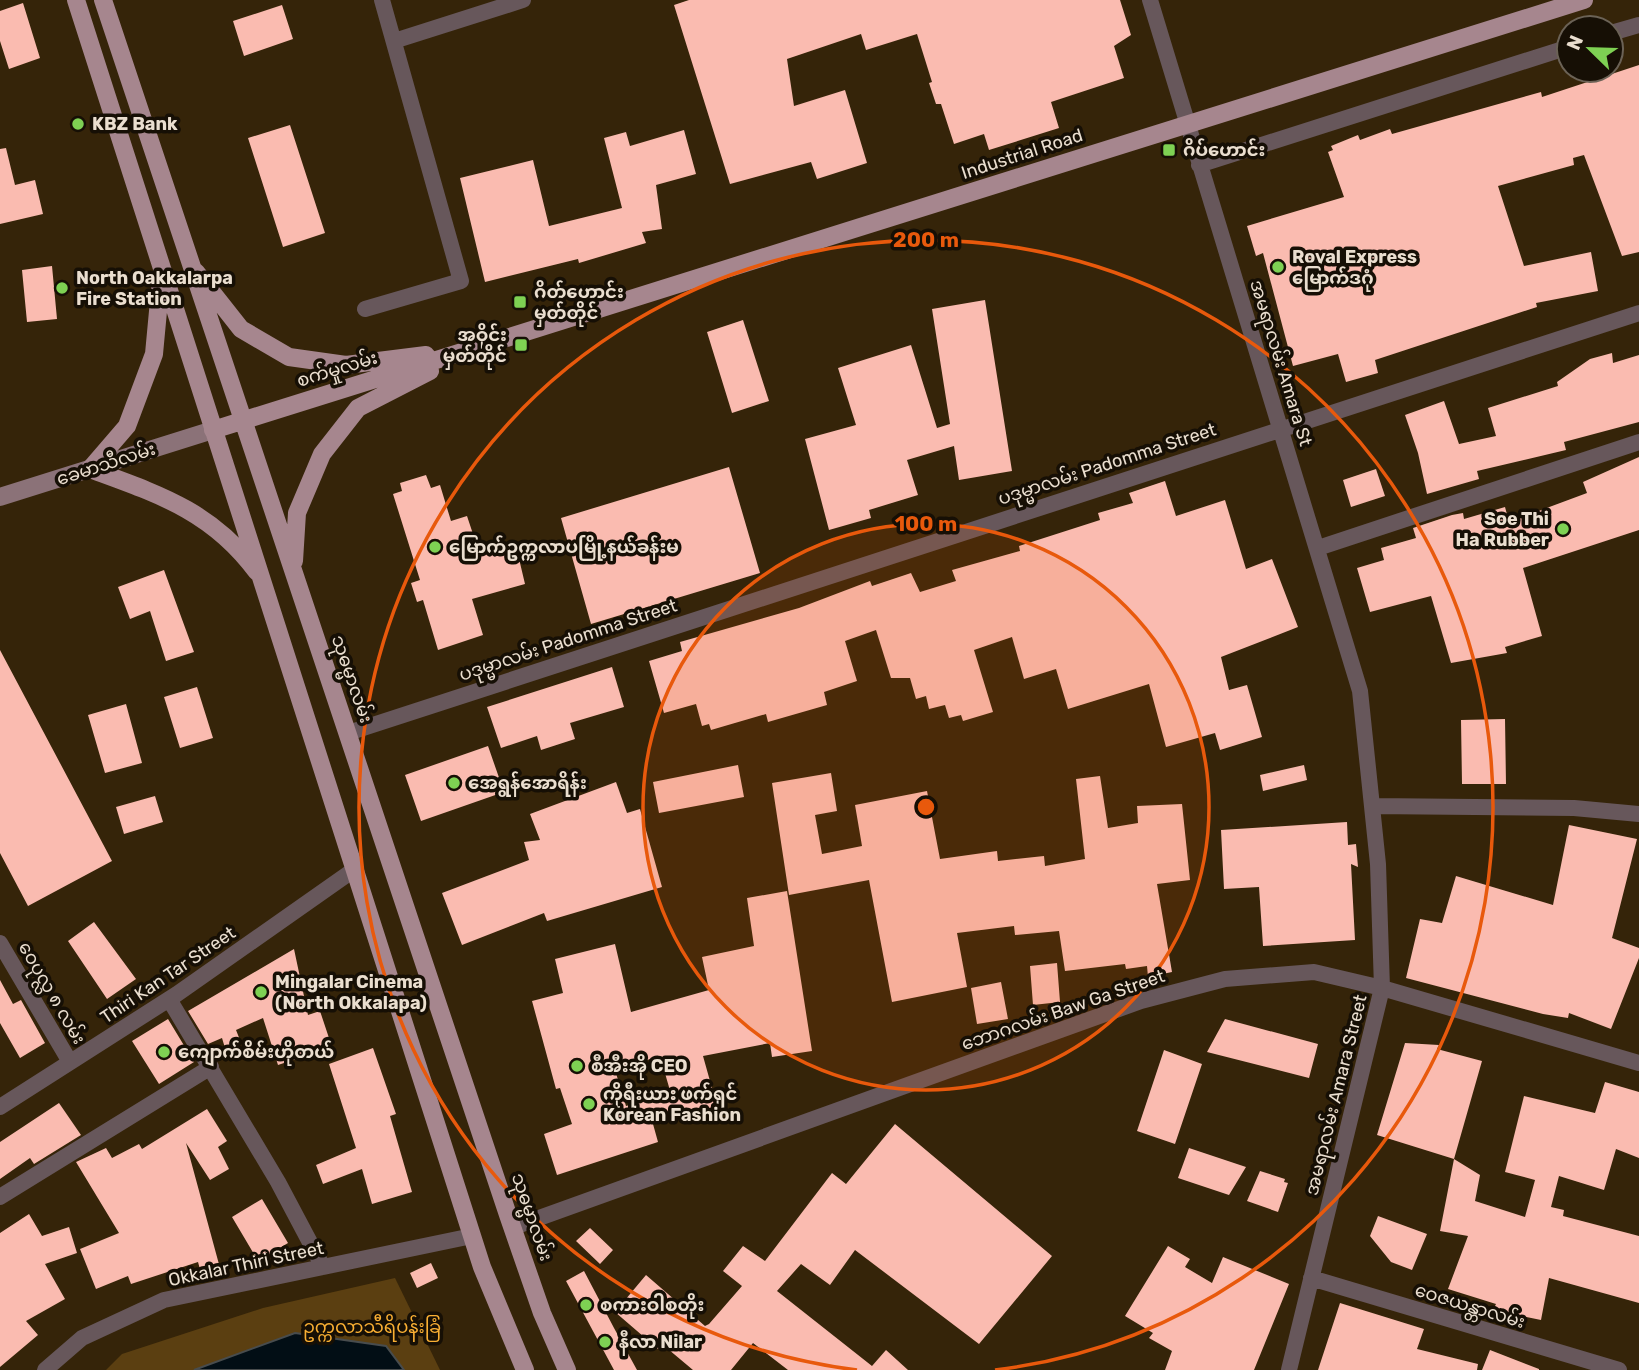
<svg xmlns="http://www.w3.org/2000/svg" width="1639" height="1370" font-family="Rubik,'Noto Sans Myanmar',sans-serif">
<style>
.green{fill:#5b3f11}
.water{fill:#020e15;stroke:#484c4d;stroke-width:2}
.building{fill:#fabbb0;fill-rule:evenodd}
.lines{fill:none;stroke-linecap:round;stroke-linejoin:round}
.minor{stroke:#67575b;stroke-width:16}
.secondary{stroke:#8b7278;stroke-width:18}
.primary{stroke:#a6868e;stroke-width:18}
.ring{fill:none;stroke:#e8590c;stroke-width:3.5}
.poi-dot{fill:#7ed153;stroke:#160f05;stroke-width:2.5}
.labels{text-anchor:middle;dominant-baseline:central;stroke-width:7;stroke-linejoin:round;paint-order:stroke}
.poi-label{font-size:18px;font-weight:bold;fill:#eadecf;stroke:#160f05;text-anchor:start}
.street-label{font-size:18px;fill:#eadecf;stroke:#160f05}
.park-label{font-size:18px;fill:#f9af33;stroke:#160f05}
.centre{fill:#e8590c;stroke:#160f05;stroke-width:3.5}
.ring-label{font-size:21px;text-anchor:middle;font-weight:bold;fill:#e8590c;stroke:#160f05;stroke-width:7;stroke-linejoin:round;paint-order:stroke}
</style>
<rect width="100%" height="100%" fill="#352409"/>
<path class="green" d="M395 1278 440 1370H106L122 1354 263 1308Z"/>
<path class="water" d="M295 1333 386 1346 404 1370H194Z"/>
<path class="building" d="M689 0H1120L1131 35 1114 46 1124 78 1051 102 1059 128 989 150 984 134 954 144 941 104H936L929 83 932 82 917 34 866 50 861 34 787 59 794 106 845 90 867 163 817 179 811 162 730 184 674 5Z
M23 3 40 58 9 69 0 41V11Z
M282 5 293 39 244 56 233 21Z
M1639 65V252L1622 256 1584 155 1573 158 1574 165 1498 186 1524 266 1591 252 1598 291 1536 303 1537 307 1375 360 1378 373 1346 382 1338 354 1293 366 1263 253 1256 256 1247 226 1344 197 1328 152 1333 150 1331 146 1358 135 1360 140 1390 129 1392 134 1541 92 1542 97Z
M290 125 325 233 283 247 248 138Z
M684 130 696 174 656 185 662 229 642 232 646 243 579 263 578 259 485 282 460 178 533 160 549 226 622 208 604 138 626 132 630 146Z
M6 148 15 185 35 180 43 214 0 224V149Z
M52 266 57 319 27 322 22 270Z
M985 300 1012 471 959 480 954 446 907 460 918 495 869 510 871 518 829 530 805 439 856 425 838 368 911 345 937 428 950 424 932 309Z
M743 320 769 401 732 413 707 332Z
M1612 353 1613 363 1639 355V422L1564 442 1566 450 1477 471 1479 479 1427 494 1418 453 1405 415 1444 401 1459 444 1496 436 1488 408 1558 386 1557 382 1590 359Z
M1639 457V530L1523 568 1542 636 1505 647 1507 653 1451 663 1431 596 1370 612 1357 568 1384 560 1381 548 1416 538 1413 528 1452 515 1463 513 1464 519 1505 507 1509 522 1587 493 1583 482Z
M729 467 760 573 591 624 561 518Z
M1376 469 1385 496 1351 507 1343 480Z
M426 475 431 488 440 485 451 521 467 516 480 555 516 546 525 584 472 599 483 635 438 650 423 600 417 602 411 583 420 580 393 494 402 491 400 483Z
M1165 481 1176 516 1225 500 1246 569 1272 559 1298 627 1221 657 1229 690 1247 685 1262 737 1220 750 1215 733 1166 747 1149 684 1068 709 1056 669 1024 679 1012 637 974 650 993 712 963 721 961 715 949 718 945 705 929 709 926 696 916 699 910 678H891L876 630 845 641 857 681 824 692 827 705 768 722 766 714 711 730 709 724 702 726 696 704 664 713 649 661 682 651 680 642 799 608 870 581 872 586 911 573 920 592 956 581 952 570 1020 551 1019 546 1100 520 1098 513 1133 503 1129 493Z
M164 570 194 652 166 661 150 611 130 619 118 587Z
M0 650 112 861 28 906 0 853Z
M612 667 624 707 570 723 575 739 541 750 537 736 501 748 487 707Z
M197 687 213 738 180 748 164 697Z
M126 704 142 763 105 773 88 715Z
M1505 719 1506 784H1462L1461 720Z
M488 746 504 792 421 821 405 775Z
M738 765 744 797 659 813 653 782Z
M1304 765 1307 780 1263 791 1260 775Z
M831 773 837 811 815 815 822 854 862 846 855 805 927 791 940 859 997 851 998 861 1044 856 1045 866 1085 859 1076 779 1100 776 1108 828 1138 823 1137 806 1182 804 1190 880 1157 884 1172 972 1148 977 1147 966 1126 969 1125 964 1065 971 1059 931 1015 935 1014 926 957 933 967 987 892 1002 869 880 789 895 772 783Z
M616 782 627 813 640 809 662 887 547 921 544 913 462 945 442 893 529 860 524 842 540 840 530 814Z
M155 796 163 822 124 834 116 807Z
M1347 822 1348 845 1356 844 1358 867 1351 864 1355 940 1263 946 1259 887 1224 889 1221 830Z
M1569 825 1637 839 1612 938 1639 948V958L1611 1029 1569 1013 1568 1018 1543 1014 1406 978 1420 919 1442 923 1456 876 1553 905Z
M787 891 812 1051 772 1057 770 1043 703 1056 717 1106 653 1124 658 1142 557 1175 544 1134 572 1124 560 1088 556 1089 532 1001 563 993 555 959 615 944 631 1012 709 990 702 957 754 946 747 898ZM660 1056 671 1094 626 1106 615 1070Z
M94 922 136 979 107 999 68 941Z
M294 949 308 1015 320 1011 332 1047 278 1065 263 1018 236 1030 240 1040 225 1048 222 1038 208 1044 188 1011Z
M1057 963 1060 1002 1033 1005 1030 966Z
M0 980 13 1004 21 1000 45 1043 20 1058 0 1023Z
M1001 982 1008 1019 977 1024 971 988Z
M168 1019 194 1062 159 1084 132 1041Z
M1225 1019 1318 1044 1309 1078 1207 1052Z
M1405 1043 1439 1045 1437 1049 1482 1061 1454 1159 1377 1135Z
M373 1048 396 1114 390 1116 412 1192 372 1204 362 1169 323 1184 316 1165 356 1148 329 1064Z
M1164 1050 1202 1064 1175 1144 1137 1131Z
M1605 1082 1639 1092V1158L1616 1149 1604 1190 1559 1176 1551 1207 1564 1210 1563 1216 1639 1236V1303L1549 1278 1541 1320 1493 1310 1496 1304 1448 1289 1468 1236 1440 1231 1454 1159 1480 1175 1475 1201 1525 1217 1535 1180 1505 1172 1524 1096 1595 1113Z
M59 1103 81 1135 34 1164 30 1158 0 1179V1142Z
M207 1109 227 1141 218 1147 229 1169 210 1180 186 1143 220 1268 201 1273 198 1262 131 1284 128 1276 96 1289 80 1249 119 1233 76 1162 106 1148 112 1158 139 1144 142 1149Z
M895 1124 1052 1256 979 1344 855 1250 830 1285 801 1264 777 1291 872 1366 886 1350 908 1370H788L753 1343 731 1370H693L662 1344 658 1349 615 1312 646 1275 705 1326 709 1324 742 1286 723 1271 743 1246 765 1261 832 1173 846 1184Z
M1189 1148 1246 1167 1229 1195 1178 1178Z
M1260 1171 1285 1179 1284 1182 1288 1183 1278 1212 1247 1201Z
M262 1199 288 1243 258 1261 232 1217Z
M29 1214 42 1236 69 1227 77 1253 45 1264 65 1299 26 1321 38 1335 0 1367V1233Z
M1378 1216 1427 1234 1412 1270 1391 1262 1370 1236Z
M590 1228 613 1250 600 1264 576 1241Z
M1168 1246 1190 1259 1185 1267 1212 1283 1223 1257 1289 1284 1254 1370H1165L1172 1351 1149 1338 1153 1333 1125 1316Z
M431 1263 438 1278 417 1288 410 1273Z
M584 1271 614 1328 637 1370H614L566 1281Z
M1340 1303 1424 1329 1417 1349 1478 1364 1477 1370H1318Z
M1490 1350 1539 1369V1370H1482Z"/>
<g class="lines">
<path class="minor" d="M1150 0 1360 691 1378 864 1382 988 1289 1370
M1611 33 1639 25
M394 41 523 0
M1199 165 1569 47
M365 309 461 281 382 0
M1318 548 1639 442
M348 733 1639 313
M1372 806 1574 808 1639 814
M0 943 70 1062
M169 999 278 1182 323 1267
M0 1107 177 994 355 869
M0 1197 211 1067
M514 1227 1141 1001 1225 979 1314 972 1382 988 1639 1063
M1311 1278 1619 1370
M45 1370 82 1338 164 1300 472 1236"/>
<path class="secondary" d="M0 497 213 430"/>
<path class="primary" d="M76 0 482 1267 525 1370
M103 0 508 1215 542 1313 567 1370
M196 272 241 329 289 357 346 365 426 355
M161 279 154 354 127 426 90 469C158 494 212 511 257 572
M213 430 1584 0
M294 561 297 513 322 454 358 408 430 371"/>
</g>
<circle cx="926" cy="807" r="283" fill="#e8590c" fill-opacity=".12"/>
<g class="ring">
<circle cx="926" cy="807" r="283"/>
<path d="M857 1370A567 567 0 1 1 995 1370"/>
</g>
<g class="poi-dot">
<circle cx="78" cy="124" r="7"/>
<rect x="1162" y="143" width="14" height="14" rx="3.5"/>
<circle cx="1278" cy="267" r="7"/>
<circle cx="62" cy="288" r="7"/>
<rect x="513" y="295" width="14" height="14" rx="3.5"/>
<rect x="514" y="338" width="14" height="14" rx="3.5"/>
<circle cx="1563" cy="529" r="7"/>
<circle cx="435" cy="547" r="7"/>
<circle cx="454" cy="783" r="7"/>
<circle cx="261" cy="992" r="7"/>
<circle cx="164" cy="1052" r="7"/>
<circle cx="577" cy="1066" r="7"/>
<circle cx="589" cy="1104" r="7"/>
<circle cx="586" cy="1305" r="7"/>
<circle cx="605" cy="1342" r="7"/>
</g>
<g class="labels">
<g class="poi-label">
<text x="92" y="124">KBZ Bank</text>
<text x="1183" y="150">ဂိပ်ဟောင်း</text>
<text x="1292" y="257">Royal Express<tspan x="1292" dy="21">မြောက်ဒဂုံ</tspan></text>
<text x="76" y="278">North Oakkalarpa<tspan x="76" dy="21">Fire Station</tspan></text>
<text x="534" y="292">ဂိတ်ဟောင်း<tspan x="534" dy="21">မှတ်တိုင်</tspan></text>
<text x="507" y="335" text-anchor="end">အဝိုင်း<tspan x="507" dy="21">မှတ်တိုင်</tspan></text>
<text x="1549" y="519" text-anchor="end">Soe Thi<tspan x="1549" dy="21">Ha Rubber</tspan></text>
<text x="449" y="547">မြောက်ဥက္ကလာပမြို့နယ်ခန်းမ</text>
<text x="468" y="783">အေရွန်အောရိန်း</text>
<text x="275" y="982">Mingalar Cinema<tspan x="275" dy="21">(North Okkalapa)</tspan></text>
<text x="178" y="1052">ကျောက်စိမ်းဟိုတယ်</text>
<text x="591" y="1066">စီအီးအို CEO</text>
<text x="603" y="1094">ကိုရီးယား ဖက်ရှင်<tspan x="603" dy="21">Korean Fashion</tspan></text>
<text x="600" y="1305">စကားဝါစတိုး</text>
<text x="619" y="1342">နီလာ Nilar</text>
</g>
<g class="street-label">
<text transform="translate(1022 154) rotate(-18)">Industrial Road</text>
<text transform="translate(1281 363) rotate(73)">အမရာလမ်း Amara St</text>
<text transform="translate(337 369) rotate(-17)">စက်မှုလမ်း</text>
<text transform="translate(106 464) rotate(-18)">ခေမာသီလမ်း</text>
<text transform="translate(1107 464) rotate(-18)">ပဒုမ္မာလမ်း Padomma Street</text>
<text transform="translate(568 640) rotate(-18)">ပဒုမ္မာလမ်း Padomma Street</text>
<text transform="translate(352 679) rotate(71)">သုဓမ္မာလမ်း</text>
<text transform="translate(168 975) rotate(-34)">Thiri Kan Tar Street</text>
<text transform="translate(52 993) rotate(60)">ဝေပုလ္လ ၈ လမ်း</text>
<text transform="translate(1063 1010) rotate(-19)">ဘောဂလမ်း Baw Ga Street</text>
<text transform="translate(1336 1095) rotate(-76)">အမရာလမ်း Amara Street</text>
<text transform="translate(532 1217) rotate(71)">သုဓမ္မာလမ်း</text>
<text transform="translate(246 1264) rotate(-12)">Okkalar Thiri Street</text>
<text transform="translate(1470 1306) rotate(17)">ဝေဇယန္တာလမ်း</text>
</g>
<g class="park-label">
<text x="372" y="1327">ဥက္ကလာသီရိပန်းခြံ</text>
</g>
</g>
<circle cx="926" cy="807" r="10" class="centre"/>
<g class="ring-label">
<text x="926" y="247">200 m</text>
<text x="926" y="531">100 m</text>
</g>
<g transform="translate(1590 49) rotate(293)"><circle r="33" fill="#160f05" stroke="#6b6256" stroke-width="2"/>
<path d="M0-5L12 26L0 18L-12 26Z" fill="#7ed153"/>
<text y="-10" font-size="19" font-weight="bold" text-anchor="middle" fill="#eadecf">N</text>
</g>
</svg>
